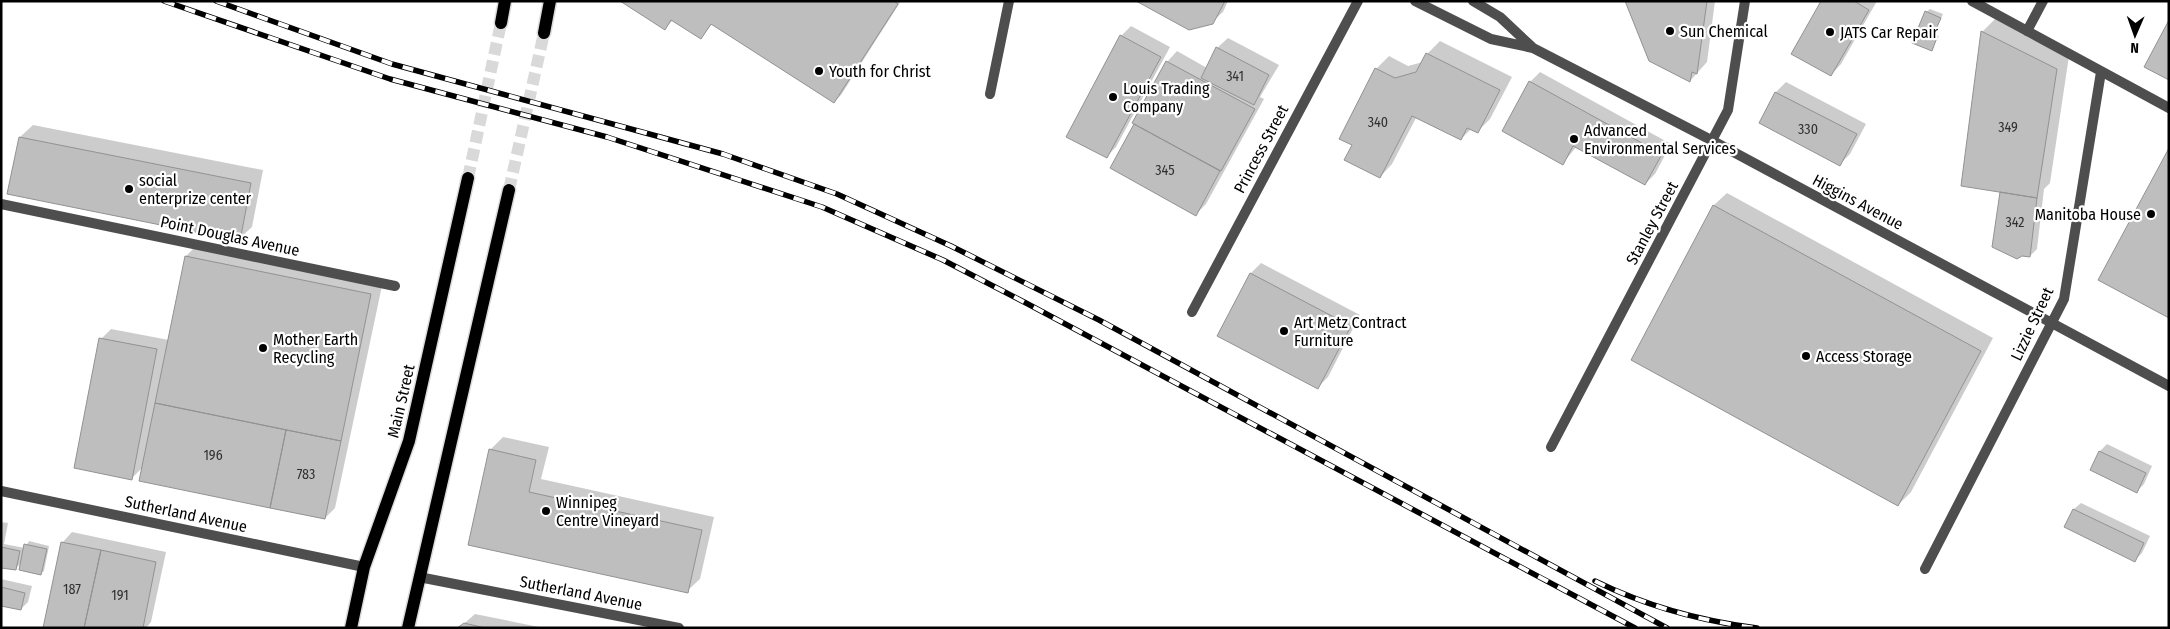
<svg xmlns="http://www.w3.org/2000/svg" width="2170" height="629" font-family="'Fira Sans Condensed',sans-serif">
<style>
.shadow{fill:#0003}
.building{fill:#bebebe;stroke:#929292}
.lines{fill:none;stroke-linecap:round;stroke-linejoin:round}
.primary-tunnel{stroke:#d9d9d9;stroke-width:12;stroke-dasharray:12 6;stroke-linecap:butt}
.primary-casing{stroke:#dbdbdb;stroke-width:15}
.minor{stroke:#4e4e4e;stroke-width:10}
.tertiary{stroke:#4e4e4e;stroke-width:10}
.primary{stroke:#000;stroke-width:12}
.rail-casing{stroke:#000;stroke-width:5.5}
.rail{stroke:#fff;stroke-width:4;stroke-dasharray:11;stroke-linecap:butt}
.poi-dot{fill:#000;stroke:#fff;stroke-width:2}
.labels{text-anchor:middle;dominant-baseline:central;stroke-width:4.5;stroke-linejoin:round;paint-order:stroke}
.number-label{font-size:14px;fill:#303030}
.poi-label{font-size:16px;fill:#000;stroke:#fff;text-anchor:start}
.street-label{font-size:16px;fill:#000;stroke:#fff}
</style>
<rect width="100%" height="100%" fill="#fff"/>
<path class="shadow" d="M623 1H901L841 95 834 102 712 24 701 38 673 20 665 28Z
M1139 1H1228L1223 12 1212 22Z
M1626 1H1715L1707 62 1690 81Z
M1822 1H1877L1841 64 1831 75Z
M1930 9 1943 14 1934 34 1939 36 1931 50 1926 12Z
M1995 19 2069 56 2050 183 2044 189 2037 249 2030 256 2001 193 1982 32Z
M1131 26 1170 47 1116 147 1106 157 1121 36Z
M1228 38 1279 65 1260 97 1264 99 1206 204 1196 214 1111 168 1167 62 1177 51 1207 68 1217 48Z
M1440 41 1512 77 1490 119 1477 132 1471 129 1461 139 1417 116 1392 164 1380 177 1353 144 1376 69 1389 56 1408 66 1423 62 1427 54Z
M1540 72 1671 144 1655 174 1645 184 1577 146 1563 163 1530 82Z
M1786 82 1866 124 1850 154 1840 164 1760 123 1776 92Z
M33 125 263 170 252 227 239 239 20 137Z
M1727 193 1993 338 1911 492 1898 505 1714 205Z
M199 243 383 281 335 508 325 518 143 467 132 478 101 339 111 329 169 340 186 256Z
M1261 263 1360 315 1328 377 1318 387 1218 336 1251 273Z
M503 437 549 447 541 479 714 517 700 579 687 591 470 544 490 450Z
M2107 444 2152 466 2144 484 2137 491 2091 470 2100 451Z
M2081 503 2150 536 2142 553 2135 560 2066 527 2074 509Z
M1 522 8 523 4 544 25 548 29 541 49 546 44 571 40 574 21 563 15 569 3 567 1 574Z
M72 532 166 552 151 622 146 628H44L62 543Z
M1 579 32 586 28 602 21 609 1 605Z
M475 614 544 628H459Z"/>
<path class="building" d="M620 1H894L898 4 834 103 711 24 701 39 671 20 665 30Z
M1136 1H1225L1213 24 1189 30Z
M1625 1H1707L1697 74 1692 72 1690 82 1649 61Z
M1821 1H1854L1869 10 1831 76 1791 54Z
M1925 11 1941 18 1932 38 1936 40 1932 51 1912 43Z
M2169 20V80L2144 67Z
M1981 31 2057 69 2037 198 1961 186Z
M1120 35 1161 57 1107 158 1066 137Z
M1216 47 1269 75 1254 105 1201 78Z
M1426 53 1500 90 1478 133 1467 128 1461 140 1412 116 1380 178 1344 160 1352 145 1339 139 1375 68 1395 78 1416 72Z
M1166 61 1255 109 1221 171 1132 123Z
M1529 81 1662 154 1645 185 1573 146 1563 165 1502 131Z
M1775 92 1857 134 1840 166 1759 123Z
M1134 124 1220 171 1196 216 1110 168Z
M19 137 251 183 240 241 7 194Z
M2169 148V318L2098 280Z
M2000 192 2037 198 2030 257 2022 256 2017 259 1992 247Z
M1713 205 1981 351 1898 506 1631 360Z
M185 256 371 294 341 441 155 403Z
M1250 273 1351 326 1318 389 1217 336Z
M99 338 157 349 132 480 74 468Z
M155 403 286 430 270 508 139 481Z
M286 430 341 441 325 519 270 508Z
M489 449 536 460 529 492 702 530 688 593 468 545Z
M2099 451 2146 473 2137 493 2090 470Z
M2073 509 2144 543 2135 562 2064 527Z
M61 542 101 550 84 628H43Z
M24 544 47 549 41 575 19 570Z
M1 547 20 551 16 570 1 568Z
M101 550 156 562 143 628H84Z
M1 587 25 593 21 610 1 606Z
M464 623 485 628H457Z"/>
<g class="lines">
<path class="primary-tunnel" d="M468 178 501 23
M509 190 544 33"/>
<g class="primary-casing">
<path id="primary" d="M501 23 505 1
M544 33 550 1
M351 628 364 567 409 441 468 178
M408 628 509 190"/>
</g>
<path class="minor" d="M1415 1 1491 39 1533 48 1713 141 2169 386
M1473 1 1500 17 1532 47
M1972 1 2169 108
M2027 31 2043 1
M990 94 1009 1
M1 204 395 286
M1192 312 1358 1
M1551 447 1728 110 1745 1
M1925 569 2064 299 2101 72
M419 577 679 628"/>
<path class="tertiary" d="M1 491 364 567"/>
<use href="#primary" class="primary"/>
<g class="rail-casing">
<path id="rail" d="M164 1 390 79 607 137 822 207 943 260 1026 303 1635 628
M216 1 392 64 723 154 837 194 951 246 1099 320 1667 628
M1595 581C1646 606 1701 621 1757 628"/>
</g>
<use href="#rail" class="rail"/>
</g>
<g class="poi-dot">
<circle cx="1670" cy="31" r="5"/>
<circle cx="1830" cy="32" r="5"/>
<circle cx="819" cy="71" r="5"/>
<circle cx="1113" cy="97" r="5"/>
<circle cx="1574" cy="139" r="5"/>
<circle cx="129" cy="189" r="5"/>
<circle cx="2151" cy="214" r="5"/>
<circle cx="1284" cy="331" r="5"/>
<circle cx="263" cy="348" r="5"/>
<circle cx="1806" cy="356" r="5"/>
<circle cx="546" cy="511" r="5"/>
</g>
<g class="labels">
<g class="number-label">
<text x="1235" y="76">341</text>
<text x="1378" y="122">340</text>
<text x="2008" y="127">349</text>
<text x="1808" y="129">330</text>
<text x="1165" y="170">345</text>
<text x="2015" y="222">342</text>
<text x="213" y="455">196</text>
<text x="306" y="474">783</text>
<text x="72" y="589">187</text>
<text x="120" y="595">191</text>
</g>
<g class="poi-label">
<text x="1680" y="31">Sun Chemical</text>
<text x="1840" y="32">JATS Car Repair</text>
<text x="829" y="71">Youth for Christ</text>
<text x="1123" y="88">Louis Trading<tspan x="1123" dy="18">Company</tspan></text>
<text x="1584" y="130">Advanced<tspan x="1584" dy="18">Environmental Services</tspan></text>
<text x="139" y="180">social<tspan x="139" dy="18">enterprize center</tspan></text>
<text x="2141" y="214" text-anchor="end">Manitoba House</text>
<text x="1294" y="322">Art Metz Contract<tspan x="1294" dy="18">Furniture</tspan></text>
<text x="273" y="339">Mother Earth<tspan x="273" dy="18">Recycling</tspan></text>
<text x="1816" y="356">Access Storage</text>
<text x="556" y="502">Winnipeg<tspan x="556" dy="18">Centre Vineyard</tspan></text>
</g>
<g class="street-label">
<text transform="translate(1261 149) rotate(-62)">Princess Street</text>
<text transform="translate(1858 202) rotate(28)">Higgins Avenue</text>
<text transform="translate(1652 223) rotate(-62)">Stanley Street</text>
<text transform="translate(230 236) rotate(12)">Point Douglas Avenue</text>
<text transform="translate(2032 324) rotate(-65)">Lizzie Street</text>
<text transform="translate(401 401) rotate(-77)">Main Street</text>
<text transform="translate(186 514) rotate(12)">Sutherland Avenue</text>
<text transform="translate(581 593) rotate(11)">Sutherland Avenue</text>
</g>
</g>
<rect width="2170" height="629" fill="none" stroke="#000000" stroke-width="5"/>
<g transform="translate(2135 35) rotate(182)" stroke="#ffffff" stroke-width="4" paint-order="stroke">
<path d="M0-4L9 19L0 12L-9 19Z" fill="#000000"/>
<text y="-8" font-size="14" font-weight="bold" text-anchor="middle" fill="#000000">N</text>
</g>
</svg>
